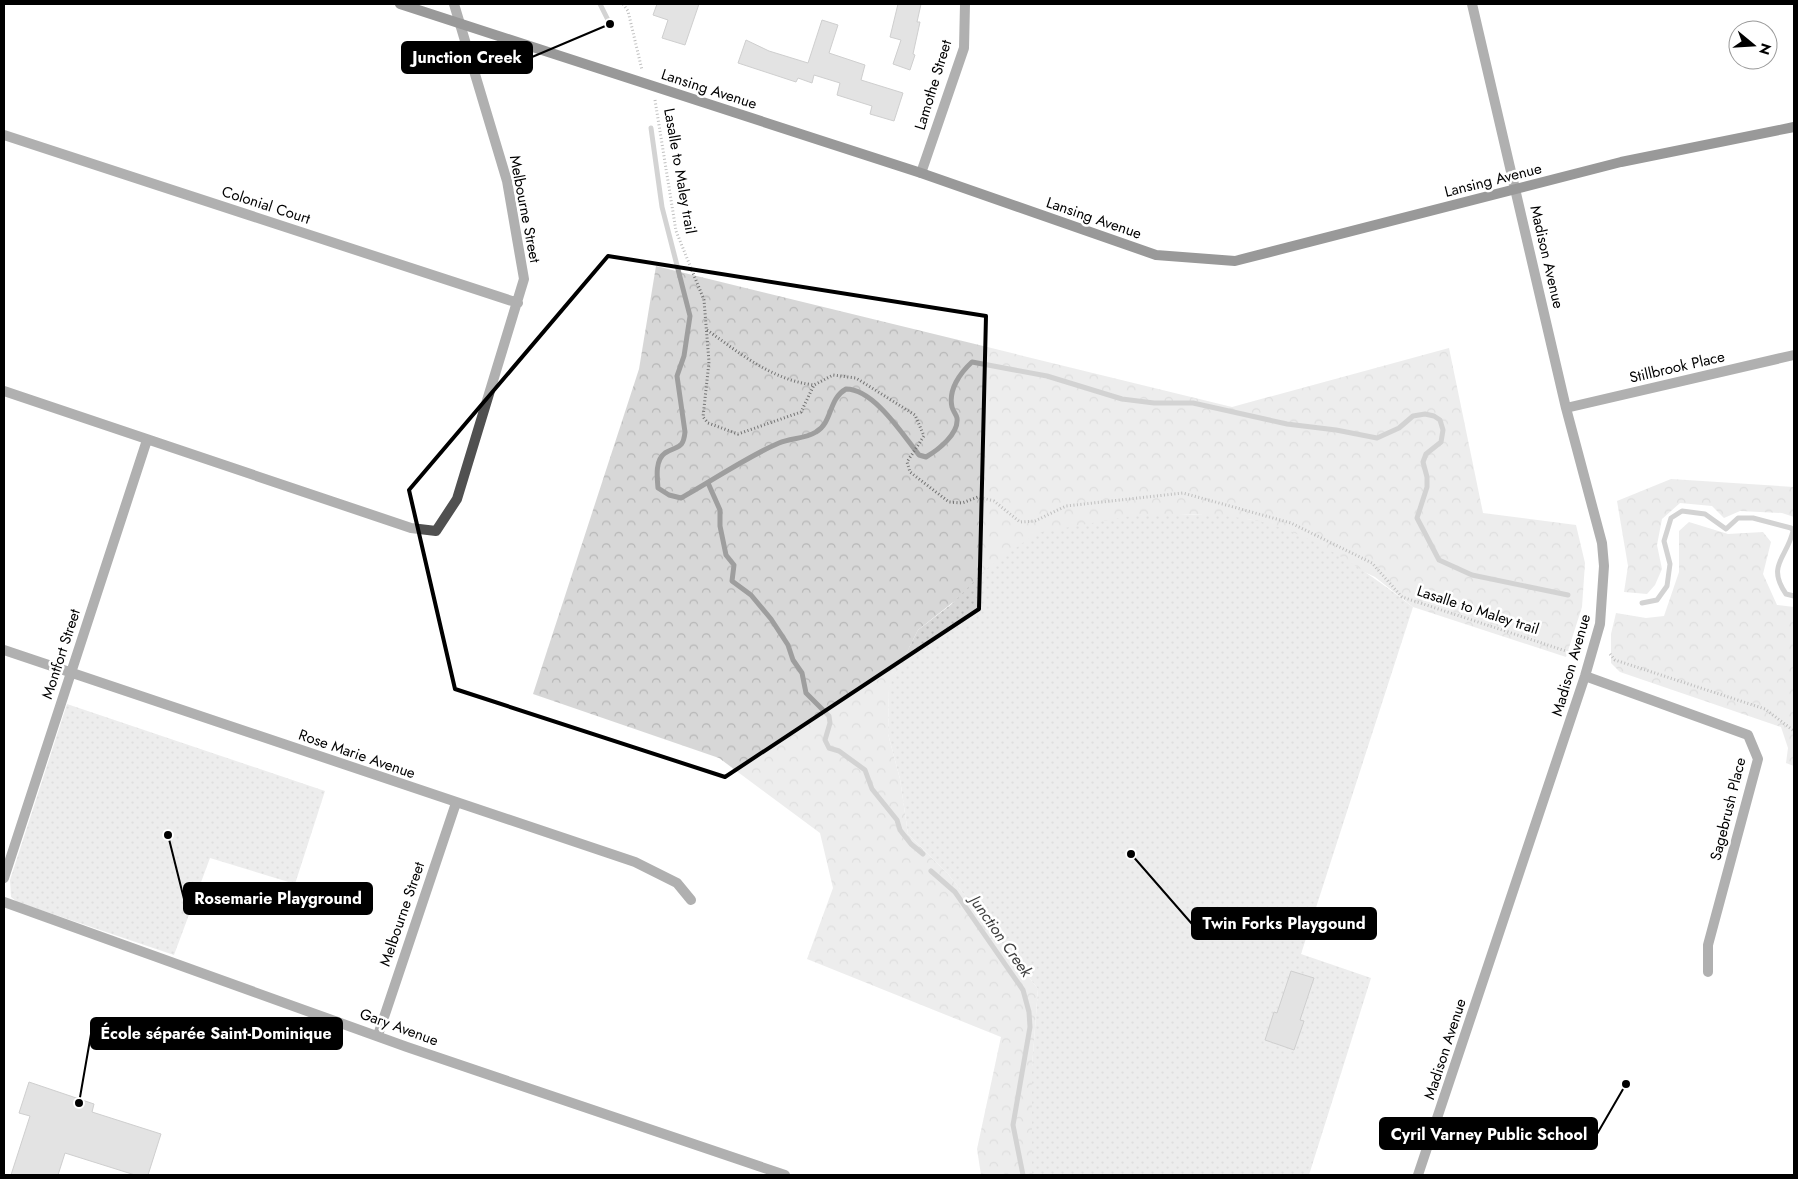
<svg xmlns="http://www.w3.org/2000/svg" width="1798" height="1179" font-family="Jost,sans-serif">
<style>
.forest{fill:url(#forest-crowns)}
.park{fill:url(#park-dots)}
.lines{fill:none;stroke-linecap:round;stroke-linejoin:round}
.stream{stroke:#9e9e9e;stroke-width:5}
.building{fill:#c0c0c0;stroke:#949494}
.path{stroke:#727272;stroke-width:3;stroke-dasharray:1 2.5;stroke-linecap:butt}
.street{stroke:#505050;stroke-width:10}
.secondary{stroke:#1d1d1d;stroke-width:10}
.marked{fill:none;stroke:#000;stroke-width:4;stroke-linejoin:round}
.labels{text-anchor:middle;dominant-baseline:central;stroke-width:5;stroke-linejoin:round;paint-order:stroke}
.street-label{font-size:15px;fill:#000;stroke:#fff}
.water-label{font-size:16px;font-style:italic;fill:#3f3f3f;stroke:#fff}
.leader{fill:none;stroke:#000;stroke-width:2}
.callout-dot{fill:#000;stroke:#fff;stroke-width:2}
.callout{fill:#000;stroke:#000;stroke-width:2}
.callout-label{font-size:16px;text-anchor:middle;font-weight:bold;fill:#fff}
</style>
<defs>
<pattern id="forest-crowns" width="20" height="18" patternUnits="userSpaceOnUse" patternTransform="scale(1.25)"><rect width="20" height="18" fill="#d7d7d7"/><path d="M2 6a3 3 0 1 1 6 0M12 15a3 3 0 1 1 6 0" fill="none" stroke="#b7b7b7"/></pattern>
<pattern id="park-dots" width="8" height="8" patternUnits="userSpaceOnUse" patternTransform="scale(1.25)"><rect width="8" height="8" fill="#d7d7d7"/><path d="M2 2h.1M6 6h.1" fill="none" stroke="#b7b7b7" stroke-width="1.8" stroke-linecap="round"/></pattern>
</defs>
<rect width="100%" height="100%" fill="#fff"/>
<path class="forest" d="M656 266 1232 407 1449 348 1483 513 1576 525 1585 563 1582 607 1566 657 1413 607 1375 577 1253 520 1193 514H1142L952 603 918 630 889 688 888 734 900 779 908 834 948 874 1038 989 1032 1067V1175H981L977 1149 1001 1037 807 959 833 888 820 833 719 758 533 694 639 369Z
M1671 479 1794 487V517L1782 513 1740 511 1724 518 1712 506 1680 503 1662 519 1657 545 1662 569 1655 585 1647 594 1624 592 1628 566 1617 501Z
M1689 522 1728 534 1763 532 1771 542 1763 574 1777 605 1794 607V766L1786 763 1788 748 1781 727 1620 672 1611 663V634L1616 613 1646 618 1664 616 1679 572V531Z"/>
<path class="park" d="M1142 514C1179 514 1217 513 1253 520 1310 531 1368 572 1413 607L1301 954 1371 978 1309 1175H1032V1067L1038 989 948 874 908 834 900 779 888 734 889 687 918 630 953 603 986 569 1037 533Z
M67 704 325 791 295 884 210 858 174 955 17 902 11 897 10 880Z"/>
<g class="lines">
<path class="stream" d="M600 4 610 24
M651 128 662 207 690 316 684 356 677 376 685 432C683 450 678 445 665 453 655 460 657 477 658 488L669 495 681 498C712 481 748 456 779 443 791 438 805 439 816 432 833 422 828 399 846 389 874 389 903 435 919 455L926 457C938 450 959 434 957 418 956 414 953 411 952 407 948 390 960 373 972 362L1047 376 1122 399 1154 403H1193L1287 424 1336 430 1377 438 1399 428 1413 416 1425 414 1434 416 1440 420 1443 430 1441 442 1426 454 1423 462 1427 477V487L1417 518 1439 560 1472 575 1568 595
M708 483 720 510V526L726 555 734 565 732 581 751 595 771 619 788 645 793 660 802 673 806 693 829 716 830 723 825 740 829 748 839 751 865 770 872 789 897 820 900 830 911 844 923 854
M1642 603 1657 600 1667 586 1670 564 1664 541 1671 518 1682 511 1705 514 1726 529 1738 518H1753L1791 528 1793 531C1787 558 1766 565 1786 594L1794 596
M931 871 955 892 1023 990 1029 1012 1030 1027 1013 1125 1023 1175"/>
</g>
<path class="building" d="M657 4H699L685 45 662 38 668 20 653 15Z
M898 4H921L917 22H920L913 54 915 55 910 70 893 64 901 40 890 37Z
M822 20 838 25 829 53 865 65 861 80 903 93 894 121 870 114 872 106 837 95 840 83 814 75 812 83 798 78 796 82 738 63 746 40 769 51 808 63Z
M1291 971 1314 978 1300 1020 1304 1021 1294 1050 1265 1040 1274 1012 1277 1013Z
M29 1082 94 1104 92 1112 161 1134 148 1175H135L65 1153 58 1175H11L30 1116 19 1113Z"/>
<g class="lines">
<path class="path" d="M623 4 628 11 642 70
M655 100 676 231 704 300 709 362 703 417 708 423 738 434 801 412 814 385 833 375 856 378 915 415 924 436 907 462 910 472 949 502 962 503 978 497 994 501 1020 522 1035 521 1066 506 1183 493 1291 523 1372 563 1402 597 1572 653
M707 330C741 354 772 380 814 385
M1610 654 1615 660 1765 709 1794 731"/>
<path class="street" d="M4 135 518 303
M921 173 964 48 965 4
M4 391 411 528 436 531 457 499 524 279 507 181 454 4
M1566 408 1794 355
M4 650 635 862 677 883 691 900
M1585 676 1748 735 1758 759 1708 945V972
M4 878 147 440
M4 902 407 1047 785 1175
M378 1035 456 803
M1418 1175 1585 676 1600 624 1604 566 1602 543 1566 408 1472 4"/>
<path class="secondary" d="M400 4 921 173 1156 255 1235 261 1621 162 1794 127"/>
</g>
<path d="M0 0H1798V1179H0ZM608 256 986 316 979 609 725 777 455 689 409 490Z" fill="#fff" fill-opacity=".55" fill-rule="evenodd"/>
<path class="marked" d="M608 256 986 316 979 609 725 777 455 689 409 490Z"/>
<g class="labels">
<g class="street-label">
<text transform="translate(933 85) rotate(-73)">Lamothe Street</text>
<text transform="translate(709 89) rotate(18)">Lansing Avenue</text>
<text transform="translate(680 171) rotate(80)">Lasalle to Maley trail</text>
<text transform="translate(1493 180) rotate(-14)">Lansing Avenue</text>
<text transform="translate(266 205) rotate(18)">Colonial Court</text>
<text transform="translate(525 209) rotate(79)">Melbourne Street</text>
<text transform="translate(1094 218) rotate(19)">Lansing Avenue</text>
<text transform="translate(1547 257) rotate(77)">Madison Avenue</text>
<text transform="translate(1677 367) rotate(-13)">Stillbrook Place</text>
<text transform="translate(1478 610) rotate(18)">Lasalle to Maley trail</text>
<text transform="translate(61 654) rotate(-72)">Montfort Street</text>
<text transform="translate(1571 665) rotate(-74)">Madison Avenue</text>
<text transform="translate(357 754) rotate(19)">Rose Marie Avenue</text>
<text transform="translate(1728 809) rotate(-76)">Sagebrush Place</text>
<text transform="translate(402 914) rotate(-71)">Melbourne Street</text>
<text transform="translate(399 1027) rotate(20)">Gary Avenue</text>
<text transform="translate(1445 1049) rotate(-72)">Madison Avenue</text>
</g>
<g class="water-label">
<text transform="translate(1001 936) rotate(55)">Junction Creek</text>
</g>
</g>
<path class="leader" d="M610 24L532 57M168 835L184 899M1131 854L1192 924M79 1103L91 1034M1626 1084L1597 1134"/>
<g class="callout-dot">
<circle cx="610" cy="24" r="5"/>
<circle cx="168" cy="835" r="5"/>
<circle cx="1131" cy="854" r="5"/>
<circle cx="79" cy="1103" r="5"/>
<circle cx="1626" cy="1084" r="5"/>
</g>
<g class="callout">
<rect x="402" y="42" width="130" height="31" rx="5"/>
<rect x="184" y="883" width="188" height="31" rx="5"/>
<rect x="1192" y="908" width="184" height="31" rx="5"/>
<rect x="91" y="1018" width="251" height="31" rx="5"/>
<rect x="1380" y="1118" width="217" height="31" rx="5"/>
</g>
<g class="callout-label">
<text x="467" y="63">Junction Creek</text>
<text x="278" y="904">Rosemarie Playground</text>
<text x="1284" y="929">Twin Forks Playgound</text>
<text x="216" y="1039">École séparée Saint-Dominique</text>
<text x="1489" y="1140">Cyril Varney Public School</text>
</g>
<rect width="1798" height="1179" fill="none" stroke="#000000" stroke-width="10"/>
<g transform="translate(1753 45) rotate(108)"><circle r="24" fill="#ffffff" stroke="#999999"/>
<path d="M0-4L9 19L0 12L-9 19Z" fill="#000000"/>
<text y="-8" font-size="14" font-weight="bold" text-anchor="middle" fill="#000000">N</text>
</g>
</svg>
